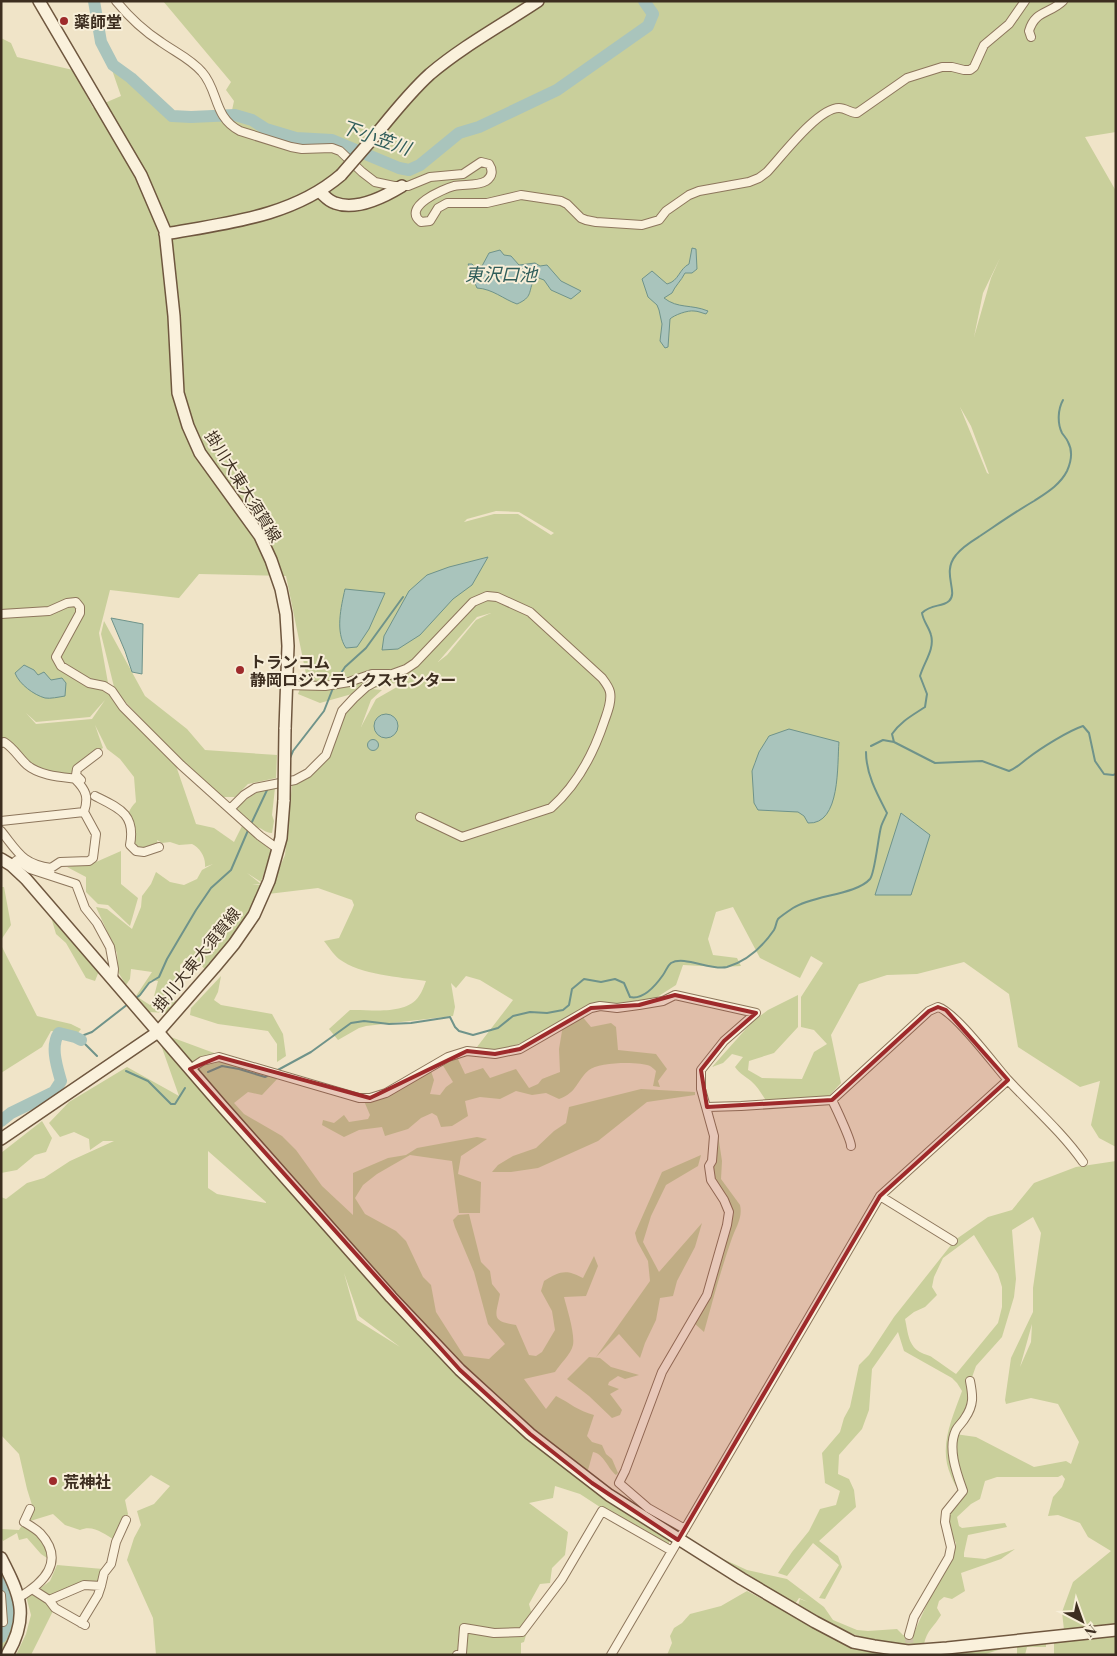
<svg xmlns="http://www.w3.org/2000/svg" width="1117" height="1656" font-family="'Playfair Display','Noto Sans JP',serif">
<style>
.green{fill:#c9cf9b;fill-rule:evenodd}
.water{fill:#a9c4bc;stroke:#6f938a}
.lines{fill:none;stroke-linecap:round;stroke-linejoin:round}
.stream{stroke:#6f938a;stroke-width:2}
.river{stroke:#a9c4bc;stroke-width:12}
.street-tunnel{stroke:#ccc0a6;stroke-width:8;stroke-dasharray:8 4;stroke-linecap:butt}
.street-casing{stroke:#8d765c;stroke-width:10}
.secondary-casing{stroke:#6f573f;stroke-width:14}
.street{stroke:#faf1dc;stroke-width:8}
.secondary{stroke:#faf1dc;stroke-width:11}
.secondary-bridge-casing{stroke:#6f573f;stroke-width:14;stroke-linecap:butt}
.secondary-bridge{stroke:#faf1dc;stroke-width:11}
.marked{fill:#9e2a2b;fill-opacity:0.2;stroke:#9e2a2b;stroke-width:4;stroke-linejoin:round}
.poi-dot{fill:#9e2a2b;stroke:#f7eed8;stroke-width:2}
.labels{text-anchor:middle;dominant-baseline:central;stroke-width:4;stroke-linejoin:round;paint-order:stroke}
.poi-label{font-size:16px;font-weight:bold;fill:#3d2e20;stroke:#f7eed8;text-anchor:start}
.street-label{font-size:16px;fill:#3d2e20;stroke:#f7eed8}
.water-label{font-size:18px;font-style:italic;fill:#2f5d5a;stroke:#f7eed8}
</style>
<rect width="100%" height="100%" fill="#f0e4c8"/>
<path class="green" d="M163 1H1116V132L1085 137 1116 191V1147L1099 1138 1091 1125 1100 1081 1080 1087 1018 1047 1009 994 964 962 917 974 887 975 859 984 831 1035 841 1083 829 1096 804 1098 764 1104 765 1099C761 1093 757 1086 751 1081 745 1076 740 1074 735 1067L743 1057 732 1054 723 1063 712 1067 752 1022 768 1010 798 995V1027L774 1053 749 1061 748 1070 762 1078 802 1079 814 1052 827 1044 814 1030 801 1027V997L823 963 811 956 800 978 760 958 733 907 716 912 708 939 713 955 737 958 741 966 721 967 683 965 676 985 651 1001 627 1007 606 1004 533 1039 491 1053 477 1047 513 1000 480 980 466 976 456 988 451 983 455 1007 453 1016 366 1026 359 1028 338 1040 329 1029 350 1010C370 1009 406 1016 419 996 422 992 424 986 426 981 399 977 361 975 339 959 333 954 328 946 324 941L339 938 352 910 354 905 352 900 318 888 268 894 285 855 292 785 308 773 326 755 345 707 359 692 320 703 298 694 306 674 286 576 199 574 179 598 110 590 99 633 110 694 173 757 196 824 214 828 234 842 242 826 264 843 271 851 261 882 247 873 261 884 252 885H261C246 920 231 940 206 970L190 955 180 965V975L168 994 178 1003 167 1013 149 1012 136 996 152 972 131 969 130 979 126 985 118 972 117 953 96 907 107 909 132 929 141 907 142 896 151 884 156 872 170 882 184 885 197 879 202 870 213 864 205 867C206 857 200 848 192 844L179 845 170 842 162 843 157 840 158 845 144 852 131 846C128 828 122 816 136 802L134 777 120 759 107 749 95 725 103 748 80 762 71 773 59 774 31 766 16 748 1 746V38L11 43 17 57 73 70 93 108 121 96 111 67 147 98 176 120 231 115 234 101 226 90 231 82ZM1000 258 991 278 974 337 983 293ZM960 407 971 426 989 474 987 473ZM496 511 519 512 554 533 551 535 518 514H494L464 522 467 519ZM491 613 476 620 447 655 438 662 477 617ZM411 679 376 699 361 727 371 700 382 690 372 689ZM105 700 92 719 36 724 26 713 36 722 90 717ZM770 735 839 742 804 816 754 767V764ZM151 980 158 981 152 1004 150 1005 139 998Z
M104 621 145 696 187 729 205 750 277 755 276 778 248 784 235 797H221L187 767 115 691 101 634Z
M275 788 272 815 274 821 272 833C264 833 263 827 253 827L235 808 257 792Z
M121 851V884L138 898 130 926 108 905 98 904 86 892V877L67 867 96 862Z
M1 887H4L11 925 1 940Z
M51 917 99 971 95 981 86 978 66 943 56 934Z
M1 945 37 1016 71 1024 81 1029 77 1034 51 1031 42 1047 1 1073Z
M221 976 218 992 214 1000 221 1005 272 1014 283 1034 286 1056 277 1062V1044L268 1031 218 1024 190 1015 191 1008Z
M581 1015 591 1027 611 1023 616 1027 618 1050 656 1054 667 1069 658 1081 660 1087 653 1086 656 1071C654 1069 652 1067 650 1066 639 1061 598 1062 589 1070 576 1081 578 1092 559 1099L546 1093 532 1095 516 1091 500 1099 480 1097 465 1101 468 1116 452 1126 441 1127 437 1116 432 1113 421 1118 408 1129 385 1136 382 1127 359 1130 344 1137 322 1125 323 1120 334 1123 344 1115 349 1122 368 1119 370 1115 364 1101 431 1071 434 1080 430 1094 440 1095 446 1087 453 1082 442 1064 457 1057 465 1074 483 1068 490 1078 516 1069 529 1088 538 1084 542 1079 560 1072 559 1049 563 1025Z
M168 1036 279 1077 262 1095 248 1092 234 1103 244 1114 282 1136 296 1150 322 1186 353 1215V1173L388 1158 406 1155 417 1148 477 1137 487 1139 461 1156 458 1174 481 1182 480 1213H459L452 1161 410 1155 377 1174 363 1185 355 1198 365 1214 396 1231 406 1241 423 1277 431 1285 436 1312 464 1356 489 1359 505 1344 488 1324 474 1272 455 1227 453 1220 458 1215 469 1214 481 1262 490 1271 492 1284 500 1294C496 1316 490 1321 516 1325L529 1355 536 1356 542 1352 555 1330 552 1311 541 1291 544 1281C560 1271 566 1269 583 1278L594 1256 598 1266 586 1296 564 1297C567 1309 575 1333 573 1345 571 1354 560 1364 555 1372L524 1379 546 1409 556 1396C570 1403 578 1411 594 1415L587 1436 592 1442 602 1445 606 1454 612 1459 618 1473 616 1475C608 1469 604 1454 593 1452L585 1481 669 1540V1546L603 1509 580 1494 555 1486 553 1498 529 1503 568 1532 565 1555 552 1568 550 1583 540 1584 529 1604 532 1615 524 1642 521 1643V1655H156L153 1618 127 1560 134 1538 141 1525 137 1511 154 1504 170 1486 151 1475 125 1500 128 1514 115 1540C104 1534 93 1524 80 1530L65 1525 53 1514 27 1522 32 1505 27 1489 19 1454 1 1435V1197L6 1199 27 1183 44 1178 70 1161 114 1141H103L90 1150 89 1139 74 1132 60 1137 49 1123 69 1102 127 1067 179 1096 161 1045ZM208 1151 266 1202V1203L217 1194 208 1188ZM344 1273 359 1316 400 1347 357 1320Z
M641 1089 695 1092V1095L647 1102 598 1141 538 1168 511 1172H492L498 1165 513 1156 536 1148 554 1131 566 1123 569 1107Z
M710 1112 717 1128 722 1161 721 1179 740 1205C743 1217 736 1227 732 1238 721 1269 713 1300 704 1332L694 1323 734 1213 713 1179 715 1140Z
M42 1121 52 1138 46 1152 35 1155 17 1170 1 1173V1153Z
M701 1155 698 1166 666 1185 651 1216 643 1242 659 1272 702 1223 695 1247 677 1281 673 1296 660 1298 656 1320 645 1343 640 1358 619 1334 596 1357 650 1281 648 1261 637 1241 635 1233 662 1172Z
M1116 1161V1625L1064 1630 1062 1612 1073 1582 1111 1551 1088 1537 1080 1523 1058 1515 1048 1516 1053 1497 1062 1487 1065 1479 1062 1475 1058 1477H997L985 1481 980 1499 971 1504 957 1517 959 1526 962 1528 1005 1523 1007 1527 968 1535 964 1553V1557L985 1559 1015 1549 1001 1559 961 1573 965 1591 952 1599 944 1597 939 1601 937 1608 941 1615C934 1627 927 1630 924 1644 876 1649 837 1630 798 1605L800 1599 808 1602 799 1598 795 1604 686 1542 747 1570 787 1579 824 1607 833 1620 857 1630 868 1631 897 1629 903 1635H913L940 1575 954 1551 956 1543C941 1514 943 1516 962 1492 956 1488 954 1483 951 1476 938 1447 952 1419 962 1391L957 1383 952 1378 904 1351 898 1332 872 1369 869 1410 862 1429 839 1455 838 1474 849 1479 854 1490 856 1507 819 1541 838 1556 842 1567 825 1599 819 1598 839 1565 813 1543 787 1576 778 1573 792 1552 809 1531 820 1509 836 1505 840 1491 825 1483 822 1453 840 1432 844 1418 850 1407 859 1365 869 1355 894 1317 955 1240 988 1217 1012 1210 1034 1183 1076 1167ZM1033 1217 1041 1233 1033 1288V1312L1011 1358 1005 1400 1006 1404 1031 1398 1058 1404 1079 1442 1071 1464 1066 1461 1034 1467 976 1437 955 1434 973 1396 971 1380 976 1366 1002 1337 1014 1297 1016 1279 1012 1230ZM974 1235 998 1274 1002 1287V1307L998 1323 956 1374C948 1369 941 1363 933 1358 930 1355 926 1355 922 1353 908 1347 908 1332 905 1319L914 1312 925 1307 937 1295 932 1287 934 1277 943 1258ZM1032 1324 1031 1342 1020 1367Z
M589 1357 600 1358 611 1367 639 1375 625 1379 618 1376 609 1382 608 1385 619 1389 610 1394 622 1410 620 1415 612 1418 589 1396 567 1379Z
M24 1522 41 1537 50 1560 41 1554 27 1538 19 1540 17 1533 3 1541 1 1537V1529L19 1530Z
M57 1565 103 1569 100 1586 81 1583 49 1598 38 1590 50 1581Z
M1 1568 16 1605 14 1631 1 1652V1644L8 1633 10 1616 1 1637V1579L3 1580Z
M747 1591 856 1649 902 1655H667L672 1643 670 1636 674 1628 682 1623 690 1614 721 1606Z
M34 1593 55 1607 31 1655H16L26 1634 31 1615 26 1596Z
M1116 1634V1655H1054V1641Z
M1046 1642V1647H1027L1025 1655H1017V1645Z
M1004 1648 983 1655H927Z"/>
<path class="water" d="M692 248 696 249 697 269 692 273H685C681 281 675 286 672 293L664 298C678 309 691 304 708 311L706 314C702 313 698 311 694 311 688 310 674 315 670 319L668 347 665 348 660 341 662 324 659 310 657 305 648 297 642 279 652 271 667 284C679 281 679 269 689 264Z
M500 250 504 255 511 256 519 265 535 263 540 266 547 265 561 281 581 291 571 299 551 290 544 280 536 277 534 279C528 292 533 297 517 304 503 299 493 289 477 288L471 274 472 271 468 264H472L475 267 482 266 489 253Z
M488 557 472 585 453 599 420 635 398 649 382 650 384 636 409 591 427 575 449 567Z
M345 589 385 593 369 629 357 647 346 648C335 632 341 607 345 589Z
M111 618 143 624 142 674 132 672 125 651Z
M24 665 34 670 38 675 44 672 51 680 62 678 66 683 65 696C59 697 50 699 45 698 34 695 19 684 15 673Z
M374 726a12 12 0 1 1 24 0a12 12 0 1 1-24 0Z
M789 729 839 742C837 764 841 825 808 823L804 816 798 812 758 810 754 803 752 771 759 752 769 736Z
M367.5 745a5.5 5.5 0 1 1 11 0a5.5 5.5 0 1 1-11 0Z
M901 813 930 835 911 895H875Z"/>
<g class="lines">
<path class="stream" d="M336 681 345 667 366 648 403 597
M894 742 892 734C901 721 913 715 925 707L927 694 920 676C924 662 935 649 931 635 929 627 923 621 922 613 932 603 941 608 949 601 959 592 941 573 956 555 962 547 972 541 980 536 998 524 1015 512 1034 501 1046 493 1060 485 1067 471 1071 462 1073 451 1068 442 1067 439 1064 436 1062 433 1057 423 1058 409 1063 400
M871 746 883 740 894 742 935 763 982 761 1009 771C1017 768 1021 763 1028 758 1041 748 1068 731 1083 726L1089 733 1095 761 1104 774 1113 775 1116 774
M290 758 293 751 324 711 333 688
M251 824 268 788
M136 998 140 995 149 983 159 977 167 959 196 910 211 888 231 870 249 828
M97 1056 81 1040 84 1035 92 1032 128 1004
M126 1071 148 1081 171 1104H175L185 1088
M276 1071 311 1052 351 1023 364 1021 389 1024 411 1023 450 1017 455 1027 459 1031 473 1035 498 1028 513 1016 530 1012 547 1013 563 1010 569 1005 572 989 584 979 601 982 615 979 624 983 630 997C643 1000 656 985 663 975 666 971 667 966 671 963 684 955 711 971 727 967 747 961 763 946 774 930 776 927 776 922 778 919 780 917 790 910 793 908 813 895 856 895 870 879 875 873 878 838 881 827 882 823 885 818 887 813 877 794 866 774 866 752
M208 1072 222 1066 239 1069 265 1077 269 1075"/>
<path class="river" d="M94 1 101 42 113 65 131 78 172 116 191 117 235 115 252 120 266 129 296 138 332 140 399 168 409 170 420 165 459 133 479 127 557 90 648 26 653 14 644 1
M1 1121 11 1113 54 1092 61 1081C57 1067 50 1046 59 1033L75 1037 81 1040
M1 1583C14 1595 8 1623 1 1637"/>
<path class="street-tunnel" d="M909 1635 910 1655"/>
<g class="street-casing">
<path id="street" d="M116 1C129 17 144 31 161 42 175 52 191 59 202 72 219 91 213 117 240 131L291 147 302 149 332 148 340 151 362 172 375 182 394 186H408L430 177 463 174 481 162 489 164C493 170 493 176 486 181 477 186 465 184 454 186 443 189 401 207 421 222L430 221 438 208 447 203H487L521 195 561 201 567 204 581 218 586 220 596 222 642 225 659 220 666 211 689 195 699 191 749 182 759 178 767 172C782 156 818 108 839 108 846 108 850 113 857 113L907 78 942 67H952L964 70H970L974 67 984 45 1009 24 1025 1
M1031 37 1029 31C1035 10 1050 14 1063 1
M1 614 49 611 67 603 76 602 80 607V613L56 657 61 666 89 683 104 686 112 691 123 707 181 765 260 836 278 849
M286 685 325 686 349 682 372 674H389
M1 743 4 742C14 748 19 758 27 765 40 776 62 777 78 779
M81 780 76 775 77 769 98 753
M95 796C119 808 136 814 130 845L136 851 144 852 159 847
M230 809 244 795 255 788 295 780 308 773 326 755 342 711 354 698 366 687 384 677 406 669 415 663 473 602 487 596 497 597 530 612 602 678C605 682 609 687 610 692 612 702 607 713 604 722 593 755 577 785 551 808L462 837 420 817
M1 821 84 812C89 797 86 790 75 779
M1 831C18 852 22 864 51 868
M11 865 17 860 30 869 76 884 85 908 97 923 110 947 114 969 113 980
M50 875 51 868 60 862 89 861 93 858 96 834 84 812
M190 1069 202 1061 219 1057 359 1098H370L386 1093 448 1057 467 1051 495 1054 520 1049 591 1008 600 1006 617 1008 639 1005 663 1001 675 995 756 1013 724 1041 701 1070V1089L714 1136 712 1161 709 1166 711 1180 724 1200 729 1212 727 1225 707 1295 662 1372 625 1471 619 1483 648 1508 685 1529
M832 1100C836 1108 851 1140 851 1146
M707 1107 741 1106 832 1100 929 1011 938 1007C955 1012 993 1063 1007 1079 1032 1106 1062 1132 1083 1162
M880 1196 953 1241
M32 1589 49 1600 84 1585 101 1586 104 1573 111 1564 116 1542 126 1520
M1 1595 3 1622
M18 1598C44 1583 66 1561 40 1533 36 1529 29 1525 24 1522L30 1509
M49 1600 55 1608 85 1625
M81 1623 98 1595 101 1586
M909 1635 914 1617 949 1557 951 1547 945 1522 946 1512 963 1491C957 1474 947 1448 956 1430 958 1426 963 1422 965 1418 974 1405 973 1396 970 1381
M457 1655 462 1653 464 1628 494 1633 522 1632 562 1579 602 1511 672 1551
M611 1655 880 1196 1008 1080"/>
</g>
<g class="secondary-casing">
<path id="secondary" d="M39 1 141 175 165 231 174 316 178 393 188 426 200 453 260 536 271 560 281 589 286 614 288 646 285 729
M374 137C392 115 409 93 430 74 463 46 502 25 538 1
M319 191C324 195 328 201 335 203 356 211 384 197 402 186
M165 234C226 223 292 217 341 175
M1 859 11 865 26 879 221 1105 391 1297 460 1370 530 1434 609 1495 742 1579 815 1622 853 1642 874 1646 908 1651 947 1648 1116 1630
M1 1139 158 1032 214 968 234 944 254 915 269 881 281 838 284 800
M1 1558C20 1595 30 1616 7 1655"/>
</g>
<use href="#street" class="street"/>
<use href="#secondary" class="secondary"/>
<g class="secondary-bridge-casing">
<path id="secondary-bridge" d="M341 175 374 137
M284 800 285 729"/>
</g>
<use href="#secondary-bridge" class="secondary-bridge"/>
</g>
<path class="marked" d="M675 995 756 1013 724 1041 701 1070 707 1107 832 1100 929 1011 938 1007 946 1010 1008 1080 880 1196 678 1540 592 1483 530 1434 460 1370 190 1069 219 1057 370 1098 467 1051 495 1054 520 1049 591 1008 639 1005Z"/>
<g class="poi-dot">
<circle cx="64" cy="21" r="5"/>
<circle cx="240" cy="670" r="5"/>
<circle cx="53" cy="1481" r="5"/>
</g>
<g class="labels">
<g class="poi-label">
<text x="74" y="21">薬師堂</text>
<text x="250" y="661">トランコム<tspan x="250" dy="18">静岡ロジスティクスセンター</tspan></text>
<text x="63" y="1481">荒神社</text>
</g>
<g class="street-label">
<text transform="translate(244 486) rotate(58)">掛川大東大須賀線</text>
<text transform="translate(196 959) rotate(-51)">掛川大東大須賀線</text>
</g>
<g class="water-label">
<text transform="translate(376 137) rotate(19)">下小笠川</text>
<text x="501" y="274">東沢口池</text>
</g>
</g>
<rect width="1117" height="1656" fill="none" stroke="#3d2e20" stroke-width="5"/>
<g transform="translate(1082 1621) rotate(139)" stroke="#f7eed8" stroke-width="4" paint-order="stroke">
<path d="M0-4L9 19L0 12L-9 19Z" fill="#3d2e20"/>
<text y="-8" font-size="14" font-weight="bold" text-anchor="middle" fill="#3d2e20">N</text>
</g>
</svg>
